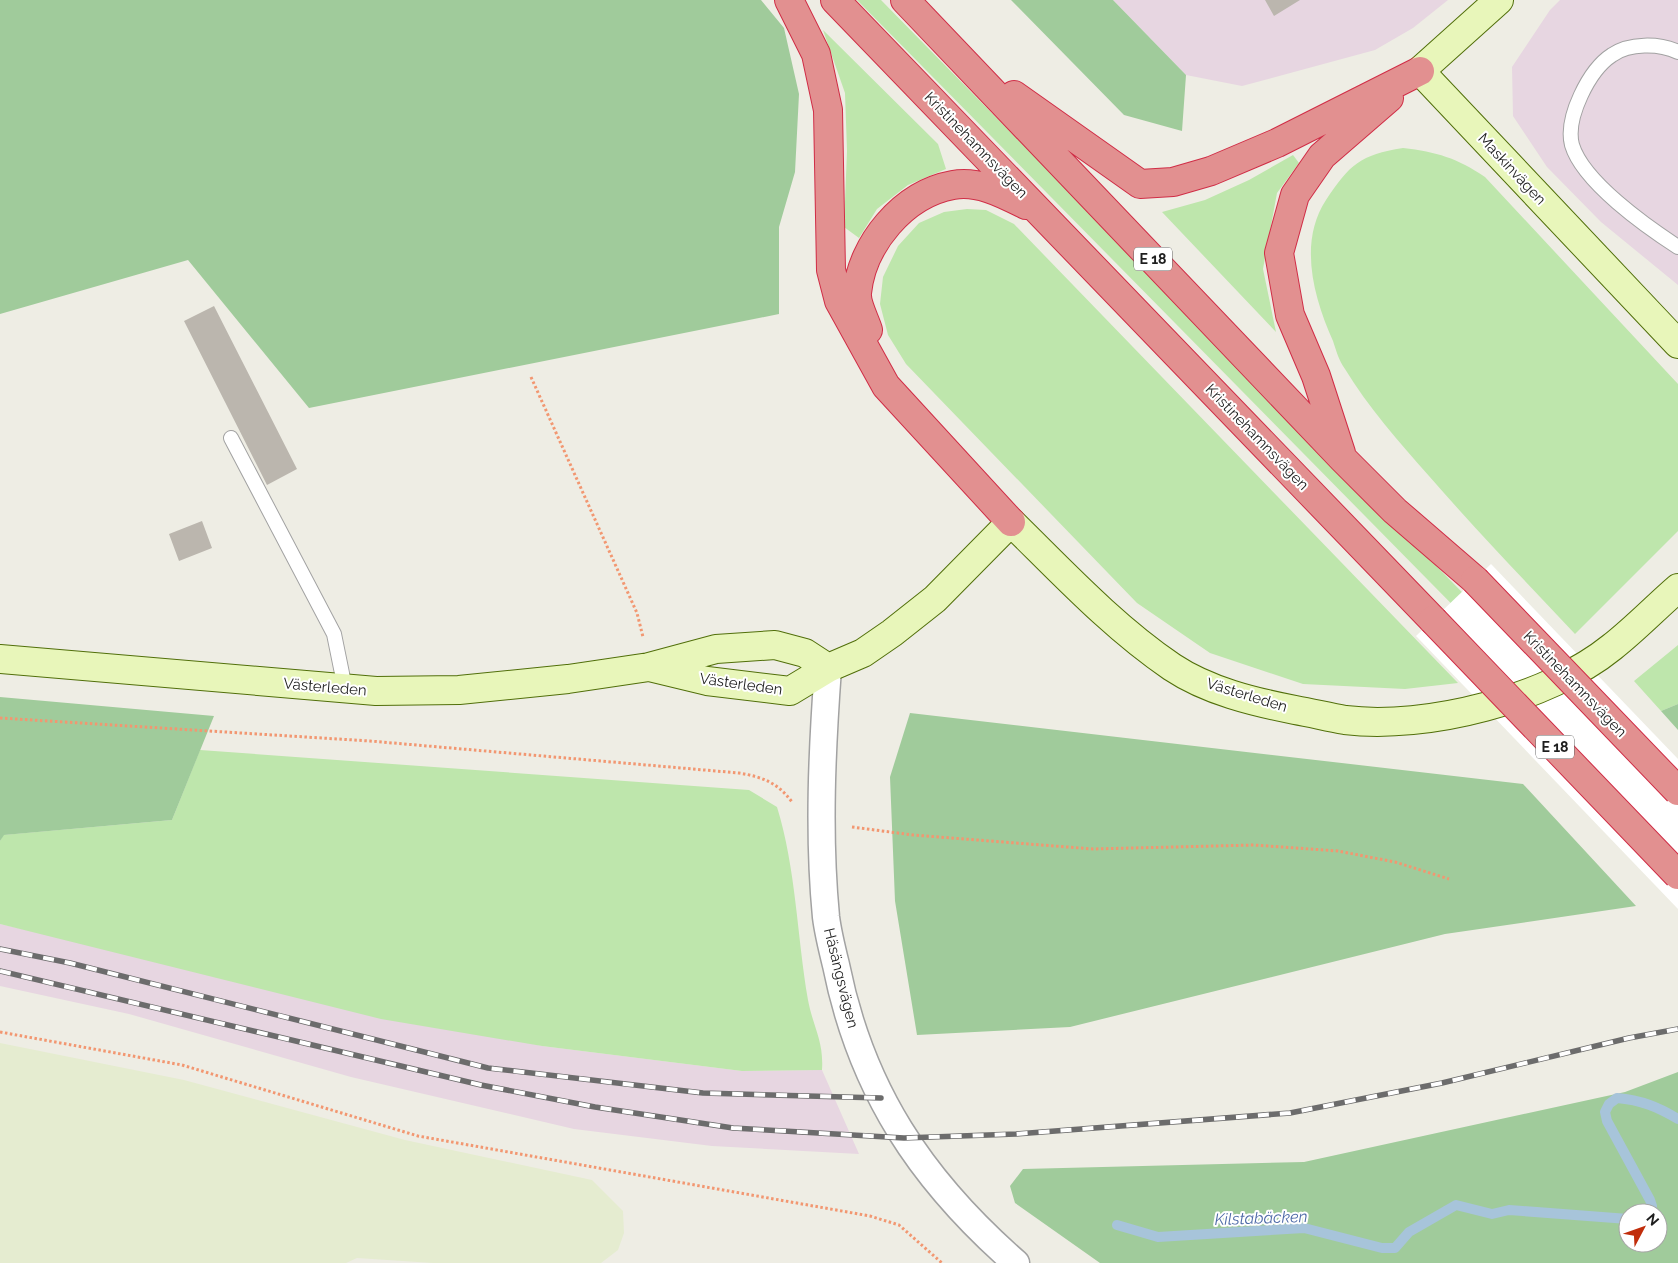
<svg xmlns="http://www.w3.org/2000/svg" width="1678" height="1263" font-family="Raleway,sans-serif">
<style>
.industrial{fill:#e7d6e1}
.farmland{fill:#e5ecd0}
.grass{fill:#bee6ac}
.forest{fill:#a0cb9b;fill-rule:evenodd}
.pier{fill:#fff}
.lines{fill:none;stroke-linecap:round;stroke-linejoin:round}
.stream{stroke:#a7c4da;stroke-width:10}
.building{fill:#bbb6ae}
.lane-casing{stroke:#a2a2a2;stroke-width:16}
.street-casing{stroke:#a2a2a2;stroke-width:29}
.secondary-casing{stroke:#516f0a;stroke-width:30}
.highway-casing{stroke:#d02d46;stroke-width:30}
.path{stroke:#f29771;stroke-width:3;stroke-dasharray:2.5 2.5;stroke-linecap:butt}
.lane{stroke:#fff;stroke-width:14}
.street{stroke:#fff;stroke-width:26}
.secondary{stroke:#e8f6ba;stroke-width:28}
.highway{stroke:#e29090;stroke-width:28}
.rail-casing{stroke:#6c6c6c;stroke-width:5.5}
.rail{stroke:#fff;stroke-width:4;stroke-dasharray:11;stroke-linecap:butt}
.highway-bridge-casing{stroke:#d02d46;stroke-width:30;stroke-linecap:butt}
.highway-bridge{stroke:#e29090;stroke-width:28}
.labels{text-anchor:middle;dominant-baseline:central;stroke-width:4;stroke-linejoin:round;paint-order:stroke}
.shield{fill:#fff;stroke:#626262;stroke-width:1}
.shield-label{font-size:14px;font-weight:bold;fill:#1e1e1e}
.street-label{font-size:15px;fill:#1e1e1e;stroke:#fff}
.water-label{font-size:16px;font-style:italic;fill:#4f6ba8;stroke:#fff}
</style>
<rect width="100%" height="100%" fill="#eeede4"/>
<path class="industrial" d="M1113 0H1448L1413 28 1375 50 1242 86 1186 75Z
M1560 0H1678V285L1601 222 1547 167 1513 116 1512 67 1550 10Z
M0 924 542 1046 742 1071 822 1070 859 1154 712 1146 574 1129 351 1077 129 1014 0 986Z"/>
<path class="farmland" d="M0 1043 184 1080 405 1140 592 1180 623 1211 624 1233 618 1250 601 1263H433L357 1258 346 1263H0Z"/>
<path class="grass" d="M857 0H881L1505 636 1493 646Z
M823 30 938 144 946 169 908 185 877 209 859 238 844 227 847 151 845 93Z
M1403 148C1437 152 1457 158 1485 177L1678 384V531L1575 634C1526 582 1476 530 1429 476 1399 442 1368 407 1345 369 1339 361 1336 350 1333 341 1314 298 1298 243 1326 200 1350 164 1360 155 1403 148Z
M1293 155 1299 163 1277 193 1263 269 1276 332 1162 212 1205 200 1249 180Z
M967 209 986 210 1014 224 1458 683 1405 689 1303 684 1210 653 1137 603 906 364 888 335 880 304 883 277 898 246 919 223 944 212Z
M1678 645V704L1661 711 1634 681Z
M200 750 749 790 777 807C796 868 797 936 808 1000 813 1027 824 1041 822 1070L742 1071 542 1046 381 1019 0 924V841L3 835 172 820Z"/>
<path class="forest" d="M0 0H761L784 28 799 94 795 172 779 227V314L309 408 188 260 0 314Z
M1011 0H1113L1186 75 1182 131 1124 115Z
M0 697 214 716 172 820 4 835 0 841Z
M1678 704V730L1661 711Z
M910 713 1523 784 1636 906 1445 934 1070 1027 917 1035 895 901 890 777Z
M1678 1072V1263H1100L1015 1203 1010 1186 1023 1169 1304 1162 1625 1092ZM1628 1213H1658V1243H1628Z"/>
<path class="pier" d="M1491 564 1678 759V909L1416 636Z"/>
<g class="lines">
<path class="stream" d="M1648 1213 1652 1206 1650 1200 1607 1121 1605 1112 1609 1104 1617 1098C1641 1100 1658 1107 1678 1119
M1117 1225 1158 1237 1304 1228 1382 1248H1395L1409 1232 1456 1205 1492 1214 1509 1210 1628 1219"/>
</g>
<path class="building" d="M1265 0H1300L1274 16Z
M214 306 297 469 267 485 184 321Z
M202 521 212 548 179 561 169 534Z"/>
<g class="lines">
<g class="lane-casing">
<path id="lane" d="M1678 52C1659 43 1629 43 1612 55 1589 70 1565 118 1572 145 1583 182 1647 227 1678 247
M231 438 334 634 345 688"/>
</g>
<g class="street-casing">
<path id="street" d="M828 668C822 750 818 834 826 917 828 933 832 949 836 965 861 1090 921 1180 1016 1263"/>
</g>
<g class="secondary-casing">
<path id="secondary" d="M1499 0 1420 71 1678 344
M0 659 376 691 459 690 568 679 649 667 716 649 775 645 805 653 828 668
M649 667 707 681 790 691 828 668 863 653 892 633 935 599 1011 522C1062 572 1113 627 1172 667 1208 691 1254 702 1295 710 1312 713 1328 717 1345 720 1427 730 1548 699 1612 647 1635 629 1656 607 1678 588"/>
</g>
<g class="highway-casing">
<path id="highway" d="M789 0 816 54 828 110 831 270 839 301 886 386 1011 522
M835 0 1433 620
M905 0 1343 459 1395 511 1475 580
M1014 95 1140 184 1173 182 1211 171 1277 143 1420 71
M868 330C865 320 856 304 857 293 862 244 903 194 953 185 978 180 1004 194 1026 205
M1341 453 1316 376 1290 315 1279 253 1295 195 1322 156 1389 98"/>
</g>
<path class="path" d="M531 377 637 613 643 637
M0 718 370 741 739 773C763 777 778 783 792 802
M852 827 913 835 1093 849 1254 845 1338 851 1395 862 1449 879
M0 1032 182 1065 418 1136 870 1216 899 1225 942 1263"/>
<use href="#lane" class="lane"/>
<use href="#street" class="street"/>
<use href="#secondary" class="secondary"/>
<use href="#highway" class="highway"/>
<g class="rail-casing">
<path id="rail" d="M0 949 70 963 488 1068 703 1093 881 1098
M0 971 481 1085 595 1107 733 1128 904 1138 1016 1134 1290 1113 1442 1083 1629 1038 1678 1029"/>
</g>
<use href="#rail" class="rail"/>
<g class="highway-bridge-casing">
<path id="highway-bridge" d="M1475 580 1678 791
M1433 620 1678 875"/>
</g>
<use href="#highway-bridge" class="highway-bridge"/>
</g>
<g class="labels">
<g class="shield">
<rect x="1134" y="247.5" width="38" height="23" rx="4"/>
<rect x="1536" y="735.5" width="38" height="23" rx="4"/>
</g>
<g class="shield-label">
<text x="1153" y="259">E 18</text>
<text x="1555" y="747">E 18</text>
</g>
<g class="street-label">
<text transform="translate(976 145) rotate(46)">Kristinehamnsvägen</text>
<text transform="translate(1512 169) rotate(47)">Maskinvägen</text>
<text transform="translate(1257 437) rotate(46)">Kristinehamnsvägen</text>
<text transform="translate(741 684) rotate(8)">Västerleden</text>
<text transform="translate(1575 684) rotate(46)">Kristinehamnsvägen</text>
<text transform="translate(325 687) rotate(5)">Västerleden</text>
<text transform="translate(1247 695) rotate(17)">Västerleden</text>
<text transform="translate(841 978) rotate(76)">Häsängsvägen</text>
</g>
<g class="water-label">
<text transform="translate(1261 1218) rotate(-2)">Kilstabäcken</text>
</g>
</g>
<g transform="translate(1643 1228) rotate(49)"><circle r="24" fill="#ffffff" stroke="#a5a5a5"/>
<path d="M0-4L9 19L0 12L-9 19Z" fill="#c12d0b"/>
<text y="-8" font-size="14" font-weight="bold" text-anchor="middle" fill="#1e1e1e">N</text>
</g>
</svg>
